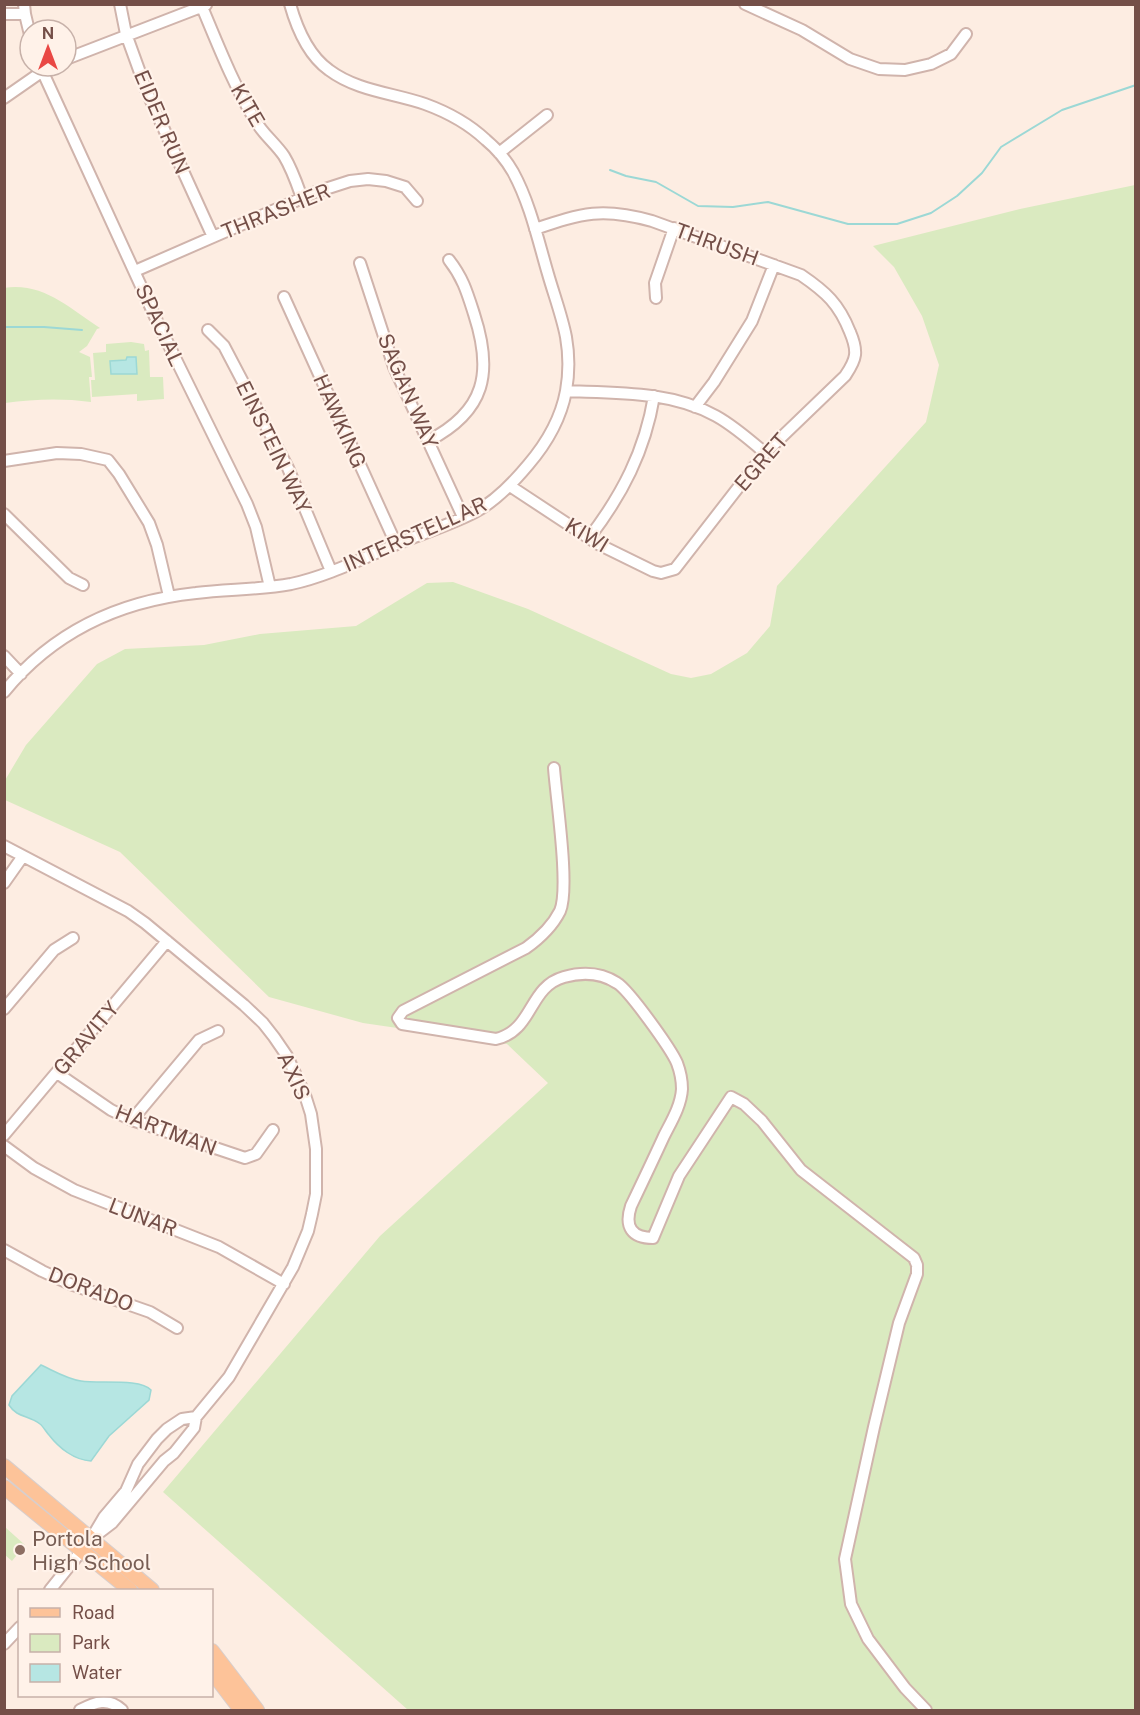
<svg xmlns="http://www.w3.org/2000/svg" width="1140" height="1715" font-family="'Public Sans',sans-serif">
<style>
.green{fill:#daeac0}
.water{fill:#b6e6e3;stroke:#9cd8d5;stroke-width:1.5}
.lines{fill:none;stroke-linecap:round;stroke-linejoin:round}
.stream{stroke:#9cd8d5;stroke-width:2}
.minor-casing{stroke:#d0b4ac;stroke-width:14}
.major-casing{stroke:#d8cecc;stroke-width:16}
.minor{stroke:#fff;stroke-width:10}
.major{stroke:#fdc399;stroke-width:14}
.education-dot{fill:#8d6e63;stroke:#fff2e9;stroke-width:2}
.labels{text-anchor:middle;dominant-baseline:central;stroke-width:4.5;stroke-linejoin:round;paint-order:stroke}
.street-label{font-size:21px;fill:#744f48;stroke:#fff2e9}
.education-label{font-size:21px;fill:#785e54;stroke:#fff2e9;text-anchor:start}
</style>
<rect width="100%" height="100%" fill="#fdede2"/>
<path class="green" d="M1135 185V1710H408L163 1492 380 1236 548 1083 507 1044 363 1023 269 997 120 852 5 800 4 782 26 745 97 664 125 649 204 645 260 634 356 626 427 583 453 582 528 609 671 674 691 678 711 674 747 653 770 626 777 586 926 422 939 365 922 316 894 267 873 246 1020 209Z
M4 288C43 282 69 308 100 328L97 329 87 346 79 352 90 357 92 377H89L91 402C62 398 34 399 5 403Z
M131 342 144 344 145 351 149 350 150 377H163L164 399 137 401V394L92 397 91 380H95L93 353 106 352V344Z
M5 1527 25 1545 12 1561 5 1555Z"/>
<path class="water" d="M127 357H136L137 374H111L110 361 126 360Z
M41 1365C54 1371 67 1379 81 1381 99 1384 140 1378 151 1390L149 1400 109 1436 91 1461C74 1460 59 1448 49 1435 46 1432 43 1426 40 1424 29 1415 17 1418 9 1405L12 1396Z"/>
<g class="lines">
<path class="stream" d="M610 170 626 176 656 182 698 206 733 207 768 202 848 224H897L931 213 957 196 982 173 1001 147 1062 110 1136 85
M4 327H44L82 330"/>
<g class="minor-casing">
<path id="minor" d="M24 4 25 14 30 35
M120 4 126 34 147 92 213 237
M745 4 802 30 850 59 879 69 905 70 931 64 951 54 966 34
M202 7C218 45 233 84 255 120 262 133 275 143 284 156 292 169 297 184 302 198
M4 14H25
M66 59 206 5
M40 66 157 321 247 504 256 527 270 587
M4 98 50 66
M499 153 547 115
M360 263 394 367 463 517
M135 271 316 192 350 181 368 179 386 181 405 187 417 201
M284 297 396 544
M656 298 655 283 674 228
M208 330 224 346 288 468 331 571
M566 391C617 393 671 391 716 416 734 426 750 440 765 453
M695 407 714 382 752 321 774 265
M428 441C486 411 493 372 474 314 467 292 463 278 449 260
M4 461 57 453 81 454 108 460 119 474 149 523 157 545 169 596
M510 486 598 544 653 571 661 573 675 569 765 453 845 376C849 370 854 363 855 355 856 347 853 339 850 332 839 304 826 292 801 275L652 221C602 207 583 213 535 229
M4 514 69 578 83 585
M589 538C622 495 645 451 654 396
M4 656 21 674
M4 692C53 632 120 601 196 593 227 589 259 590 291 584 328 576 363 558 397 544 423 533 450 525 475 512 496 501 513 483 528 465 546 444 561 418 566 391 569 374 569 354 566 337 562 316 554 295 548 274 538 240 530 203 513 172 506 160 497 149 486 140 469 124 447 112 425 104 393 93 357 91 329 70 308 55 297 29 290 4
M554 768C556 797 570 888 560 911 552 927 540 938 526 948L403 1011 398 1018 402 1024 496 1039C534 1030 528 987 564 977 582 972 600 972 617 983 629 990 671 1049 677 1063 680 1071 682 1080 682 1089 681 1106 671 1122 664 1136 653 1160 642 1183 631 1206 624 1227 632 1238 653 1238L679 1176 731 1097 744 1104 762 1121 801 1170 914 1258 917 1265V1274L899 1323 874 1427 845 1559 851 1604 868 1639 905 1688 926 1710
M4 846 128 911 145 923 244 1005 263 1023 274 1037 287 1056 305 1095 311 1114 316 1149V1194L312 1214 308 1231 293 1267 229 1377 196 1417 194 1428 174 1453 164 1461 112 1523 91 1539
M4 883 23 856
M4 1009 54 950 73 938
M57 1073 111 1110 132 1120 245 1158 256 1154 273 1130
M132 1120 199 1040 218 1031
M4 1135 167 941
M4 1146 34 1168 74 1190 219 1247 284 1284
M4 1250 42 1271 70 1284 150 1312 177 1328
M50 1590 91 1539 104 1517 126 1491 138 1464 157 1439 167 1429 182 1419 196 1417
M4 1644 20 1627
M80 1710C95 1702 108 1697 122 1710"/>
</g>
<g class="major-casing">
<path id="major" d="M4 1466 152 1590
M4 1487 130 1590
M212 1651 257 1710
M212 1672 241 1710"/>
</g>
<use href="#minor" class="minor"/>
<use href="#major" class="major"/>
</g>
<circle class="education-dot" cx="20" cy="1550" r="6"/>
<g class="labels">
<g class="street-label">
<text transform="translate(248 105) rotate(60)">KITE</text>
<text transform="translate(162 122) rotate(67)">EIDER RUN</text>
<text transform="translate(276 211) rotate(-22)">THRASHER</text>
<text transform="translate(717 244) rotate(20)">THRUSH</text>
<text transform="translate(160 325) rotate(65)">SPACIAL</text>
<text transform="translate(408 391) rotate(67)">SAGAN WAY</text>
<text transform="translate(340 421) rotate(66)">HAWKING</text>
<text transform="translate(274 447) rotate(64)">EINSTEIN WAY</text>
<text transform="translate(761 462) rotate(-49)">EGRET</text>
<text transform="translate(415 534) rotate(-24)">INTERSTELLAR</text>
<text transform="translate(587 535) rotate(31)">KIWI</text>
<text transform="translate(86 1038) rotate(-50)">GRAVITY</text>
<text transform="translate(294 1076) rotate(65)">AXIS</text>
<text transform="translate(166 1130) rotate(21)">HARTMAN</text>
<text transform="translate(143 1217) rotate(21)">LUNAR</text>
<text transform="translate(91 1289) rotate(21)">DORADO</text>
</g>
<g class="education-label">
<text x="32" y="1538">Portola<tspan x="32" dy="24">High School</tspan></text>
</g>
</g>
<rect width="1140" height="1715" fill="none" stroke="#744f48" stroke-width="12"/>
<rect x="18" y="1589" width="195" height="108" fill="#fff2e9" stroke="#c7b1a9" stroke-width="1.5"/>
<rect x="30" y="1608" width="30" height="9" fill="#fdc399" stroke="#c7b1a9" stroke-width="1.5"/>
<text x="72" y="1619" font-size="18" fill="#744f48">Road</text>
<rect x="30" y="1634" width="30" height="18" fill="#daeac0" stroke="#c7b1a9" stroke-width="1.5"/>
<text x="72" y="1649" font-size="18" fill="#744f48">Park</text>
<rect x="30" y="1664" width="30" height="18" fill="#b6e6e3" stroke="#c7b1a9" stroke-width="1.5"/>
<text x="72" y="1679" font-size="18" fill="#744f48">Water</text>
<g transform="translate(48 48)"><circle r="28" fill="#fff2e9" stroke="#c7b1a9" stroke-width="1.5"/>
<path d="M0-4.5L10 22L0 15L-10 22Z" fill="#e94844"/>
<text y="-9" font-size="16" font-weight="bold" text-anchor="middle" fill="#744f48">N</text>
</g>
</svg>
